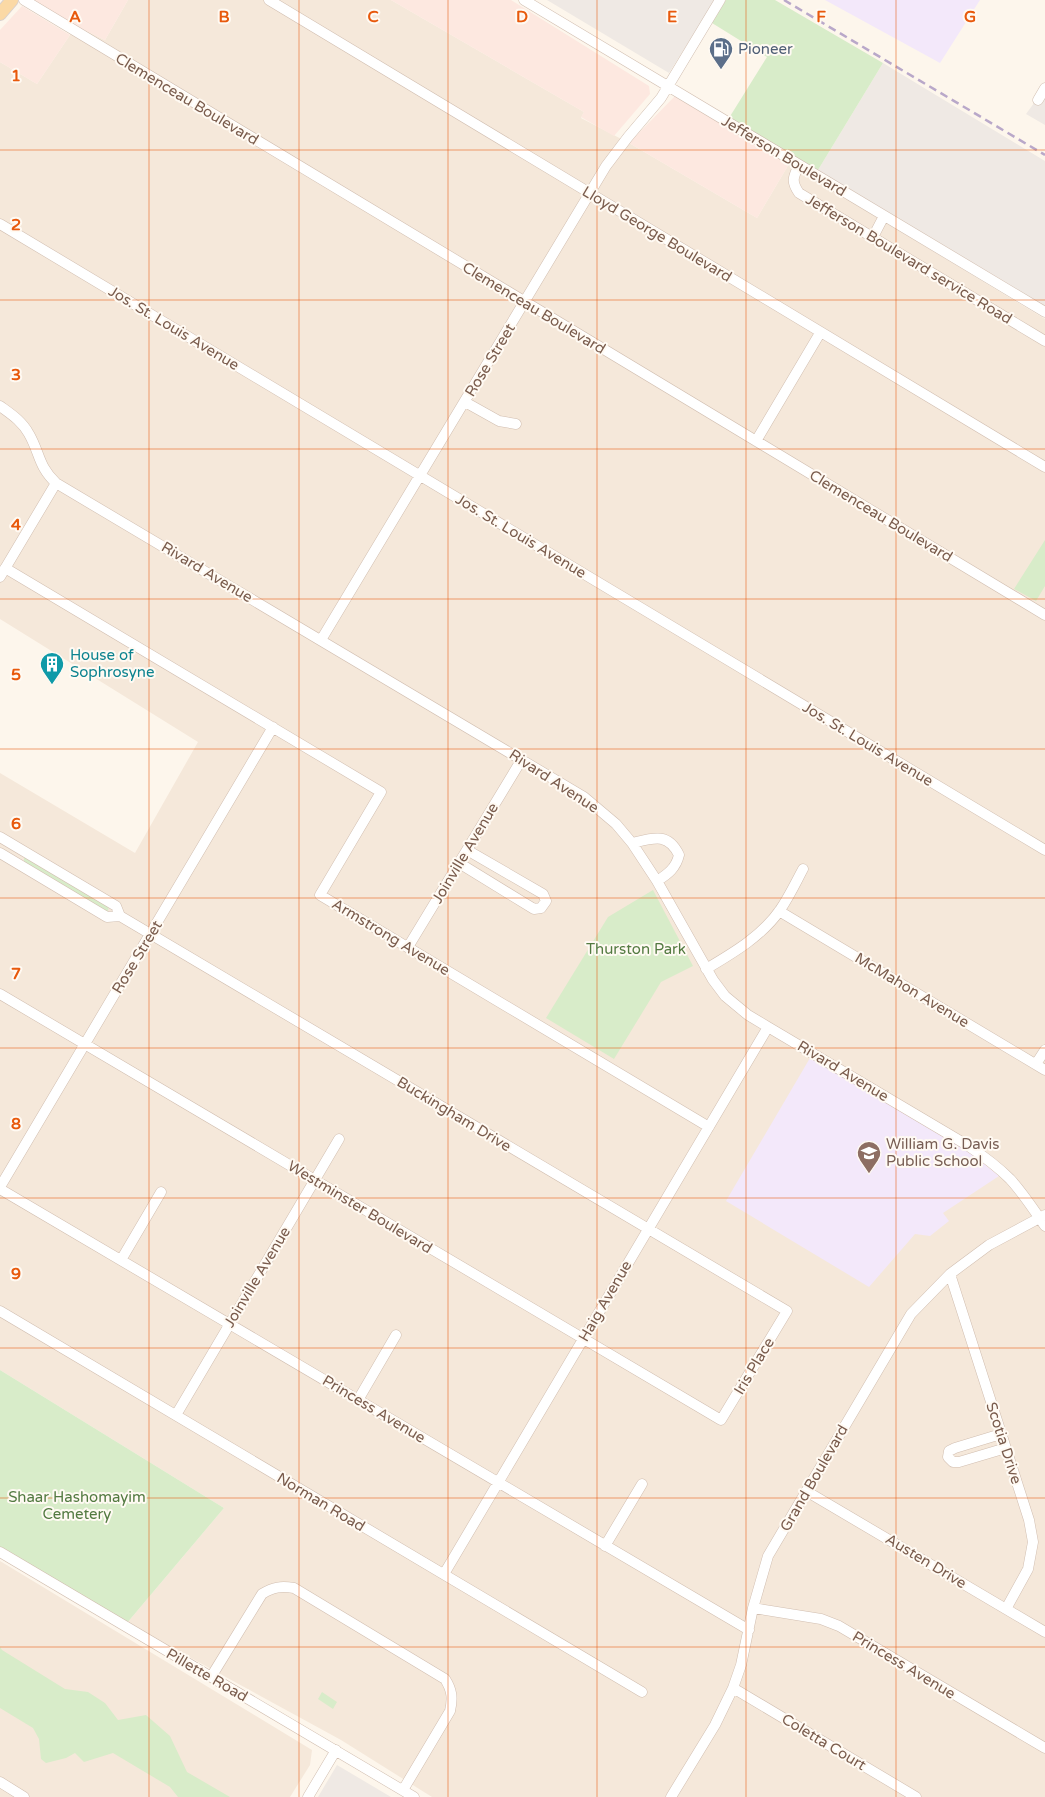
<svg xmlns="http://www.w3.org/2000/svg" width="1045" height="1797" font-family="'Varela Round',sans-serif">
<style>
.residential{fill:#f5e8da}
.commercial{fill:#fde8e0}
.industrial{fill:#efe9e4}
.education{fill:#f3e8fa}
.green{fill:#d8ecc9}
.lines{fill:none;stroke-linecap:round;stroke-linejoin:round}
.minor-casing{stroke:#d1beb0;stroke-width:11}
.major-casing{stroke:#dad1cd;stroke-width:14}
.minor{stroke:#fff;stroke-width:10}
.major{stroke:#fbd9a5;stroke-width:12}
.rail{stroke:#b9a8c9;stroke-width:2.5;stroke-dasharray:8 5;stroke-linecap:butt}
.grid{fill:none;stroke:#e8590c;stroke-width:1;stroke-opacity:0.55}
.labels{text-anchor:middle;dominant-baseline:central;stroke-width:4;stroke-linejoin:round;paint-order:stroke}
.service-label{font-size:15px;fill:#4e5e75;stroke:#fffaf3;text-anchor:start}
.street-label{font-size:15px;fill:#7a5c4d;stroke:#fffaf3}
.culture-label{font-size:15px;fill:#0d838f;stroke:#fffaf3;text-anchor:start}
.park-label{font-size:15px;fill:#537a41;stroke:#fffaf3}
.education-label{font-size:15px;fill:#785e54;stroke:#fffaf3;text-anchor:start}
.grid-label{font-size:16px;text-anchor:middle;font-weight:bold;fill:#e8590c;stroke:#fffaf3;stroke-width:4;stroke-linejoin:round;paint-order:stroke}
</style>
<rect width="100%" height="100%" fill="#fdf6ec"/>
<path class="residential" d="M128 0H391L584 112 581 118 629 143 757 218 789 164 1045 319V1797H432L341 1740 127 1623 224 1508 0 1370V773L135 853 198 742 0 619V62L37 84 76 26 105 40Z
M0 1561 312 1750 310 1765 290 1797H0Z"/>
<path class="commercial" d="M31 0H128L105 40 76 26Z
M391 0H511L649 86 650 94 614 136 581 117 584 112Z
M22 6 70 35 37 84 0 62V30Z
M675 96 789 164 757 218 629 143Z"/>
<path class="industrial" d="M547 0H715L669 73Z
M883 63 1045 161V306L818 170Z
M1045 88V125L1026 114Z
M337 1765 391 1797H318Z"/>
<path class="education" d="M825 0H980L940 63Z
M810 1058 954 1142 973 1155 999 1176 943 1213 949 1221 930 1236 915 1234 869 1287 726 1201Z"/>
<path class="green" d="M726 0H775L883 63 818 170 729 118 767 57 712 23Z
M1045 540V586L1036 601 1014 589Z
M24 858H28L109 906 108 911H104L24 863Z
M653 890 693 966 661 982 614 1059 546 1018 608 917Z
M0 1370 224 1508 127 1623 0 1547Z
M0 1647 2 1650 65 1689 88 1692 105 1703 118 1720 146 1715 170 1736 187 1772 230 1797H178L170 1787 113 1753 84 1762 75 1753 66 1758 46 1763 41 1759 39 1739 33 1728 0 1708Z
M322 1692 337 1702 333 1709 318 1699Z"/>
<g class="lines">
<g class="minor-casing">
<path id="minor" d="M24 0 1045 615
M269 0 1045 467
M524 0 1045 312
M1038 100 1045 88
M799 165C793 177 791 182 799 193L1045 341
M0 224 1045 850
M873 237 884 216
M465 402 499 421 516 424
M0 406C11 414 22 421 29 434 40 453 38 466 56 483L584 797 616 824 632 843 657 881 713 980 725 996 748 1015 768 1027 967 1145C982 1155 997 1166 1010 1179 1023 1193 1034 1210 1045 1226
M756 441 820 333
M5 568 381 792 320 895 709 1127
M0 577 56 483
M321 640 606 166 628 137 661 98 720 0
M0 837 116 906 120 916
M632 843C653 838 668 832 679 855 676 868 668 874 657 881
M0 853 107 917 120 916 787 1311 721 1420 0 994
M459 863 534 909 541 908 546 901 543 894 467 850
M779 911 1045 1070
M408 947 522 759
M706 969C733 953 762 936 780 910 789 897 796 882 803 869
M1036 1064 1045 1050
M0 1187 273 727
M0 1189 749 1630
M121 1260 161 1192
M950 1274 1029 1520 1033 1542 1028 1569 1006 1609
M0 1311 642 1692
M358 1400 396 1335
M176 1415 339 1139
M1001 1434 955 1448 949 1451 948 1457 953 1462H959L1006 1448
M806 1491 1045 1632
M605 1546 642 1484
M0 1552 414 1797
M444 1574 768 1027
M753 1608 821 1619 839 1626 1045 1748
M211 1677 262 1594C273 1587 281 1586 294 1588L445 1679C452 1690 453 1698 450 1711L403 1790
M733 1688 916 1797
M0 1782 24 1797
M308 1797 336 1750
M671 1797 715 1725 733 1688 741 1665 753 1608 768 1556 911 1314 950 1274 989 1245 1045 1215"/>
</g>
<g class="major-casing">
<path id="major" d="M0 14 12 0"/>
</g>
<use href="#minor" class="minor"/>
<use href="#major" class="major"/>
<path class="rail" d="M784 0 1045 155"/>
</g>
<path class="grid" d="M149 0V1797M299 0V1797M448 0V1797M597 0V1797M746 0V1797M896 0V1797M0 150H1045M0 300H1045M0 449H1045M0 599H1045M0 749H1045M0 898H1045M0 1048H1045M0 1198H1045M0 1348H1045M0 1498H1045M0 1647H1045"/>
<defs>
<g id="fuel-pin" transform="scale(1.25)"><path d="M0 17L-7.5 6A9.5 9.5 0 1 1 7.5 6Z" fill="#5c6f8a" stroke="#fffaf3"/><path d="M-5.5-6h7V0h2V4h1.3V-2.5L3-4.5l.8-.8L6-3V5H2.5V1h-1V6h-7ZM-4.2-4.7v3.2H.2V-4.7Z" fill="#fff"/></g>
<g id="building-pin" transform="scale(1.25)"><path d="M0 17L-7.5 6A9.5 9.5 0 1 1 7.5 6Z" fill="#0f9aa8" stroke="#fffaf3"/><path d="M-4-6H4V6H1V3H-1V6H-4ZM-2.5-4.3h1.7v1.8h-1.7ZM.8-4.3h1.7v1.8H.8ZM-2.5-1h1.7V.8h-1.7ZM.8-1h1.7V.8H.8Z" fill="#fff"/></g>
<g id="school-pin" transform="scale(1.25)"><path d="M0 17L-7.5 6A9.5 9.5 0 1 1 7.5 6Z" fill="#8d6e63" stroke="#fffaf3"/><path d="M0-5L7-2L0 1L-7-2ZM-4 1L0 2.5L4 1V4Q0 6-4 4Z" fill="#fff"/></g>
</defs>
<g fill-rule="evenodd">
<use href="#fuel-pin" x="721" y="49"/>
<use href="#building-pin" x="52" y="664"/>
<use href="#school-pin" x="869" y="1153"/>
</g>
<g class="labels">
<g class="service-label">
<text x="738" y="49">Pioneer</text>
</g>
<g class="street-label">
<text transform="translate(187 99) rotate(31)">Clemenceau Boulevard</text>
<text transform="translate(784 156) rotate(31)">Jefferson Boulevard</text>
<text transform="translate(657 234) rotate(31)">Lloyd George Boulevard</text>
<text transform="translate(909 259) rotate(31)">Jefferson Boulevard service Road</text>
<text transform="translate(534 308) rotate(31)">Clemenceau Boulevard</text>
<text transform="translate(174 328) rotate(31)">Jos. St. Louis Avenue</text>
<text transform="translate(490 360) rotate(-59)">Rose Street</text>
<text transform="translate(881 516) rotate(31)">Clemenceau Boulevard</text>
<text transform="translate(521 536) rotate(31)">Jos. St. Louis Avenue</text>
<text transform="translate(207 572) rotate(31)">Rivard Avenue</text>
<text transform="translate(868 744) rotate(31)">Jos. St. Louis Avenue</text>
<text transform="translate(554 781) rotate(33)">Rivard Avenue</text>
<text transform="translate(465 853) rotate(-59)">Joinville Avenue</text>
<text transform="translate(391 937) rotate(31)">Armstrong Avenue</text>
<text transform="translate(137 957) rotate(-59)">Rose Street</text>
<text transform="translate(912 990) rotate(31)">McMahon Avenue</text>
<text transform="translate(843 1071) rotate(31)">Rivard Avenue</text>
<text transform="translate(454 1114) rotate(31)">Buckingham Drive</text>
<text transform="translate(360 1207) rotate(31)">Westminster Boulevard</text>
<text transform="translate(257 1277) rotate(-59)">Joinville Avenue</text>
<text transform="translate(605 1301) rotate(-60)">Haig Avenue</text>
<text transform="translate(754 1366) rotate(-59)">Iris Place</text>
<text transform="translate(374 1409) rotate(31)">Princess Avenue</text>
<text transform="translate(1004 1443) rotate(72)">Scotia Drive</text>
<text transform="translate(814 1478) rotate(-60)">Grand Boulevard</text>
<text transform="translate(321 1502) rotate(31)">Norman Road</text>
<text transform="translate(926 1561) rotate(31)">Austen Drive</text>
<text transform="translate(904 1665) rotate(31)">Princess Avenue</text>
<text transform="translate(207 1675) rotate(30)">Pillette Road</text>
<text transform="translate(824 1742) rotate(31)">Coletta Court</text>
</g>
<g class="culture-label">
<text x="70" y="655">House of<tspan x="70" dy="17">Sophrosyne</tspan></text>
</g>
<g class="park-label">
<text x="636" y="949">Thurston Park</text>
<text x="77" y="1497">Shaar Hashomayim<tspan x="77" dy="17">Cemetery</tspan></text>
</g>
<g class="education-label">
<text x="886" y="1144">William G. Davis<tspan x="886" dy="17">Public School</tspan></text>
</g>
</g>
<g class="grid-label">
<text x="75" y="22">A</text>
<text x="224" y="22">B</text>
<text x="373" y="22">C</text>
<text x="522" y="22">D</text>
<text x="672" y="22">E</text>
<text x="821" y="22">F</text>
<text x="970" y="22">G</text>
<text x="16" y="81">1</text>
<text x="16" y="230">2</text>
<text x="16" y="380">3</text>
<text x="16" y="530">4</text>
<text x="16" y="680">5</text>
<text x="16" y="829">6</text>
<text x="16" y="979">7</text>
<text x="16" y="1129">8</text>
<text x="16" y="1279">9</text>
</g>
</svg>
